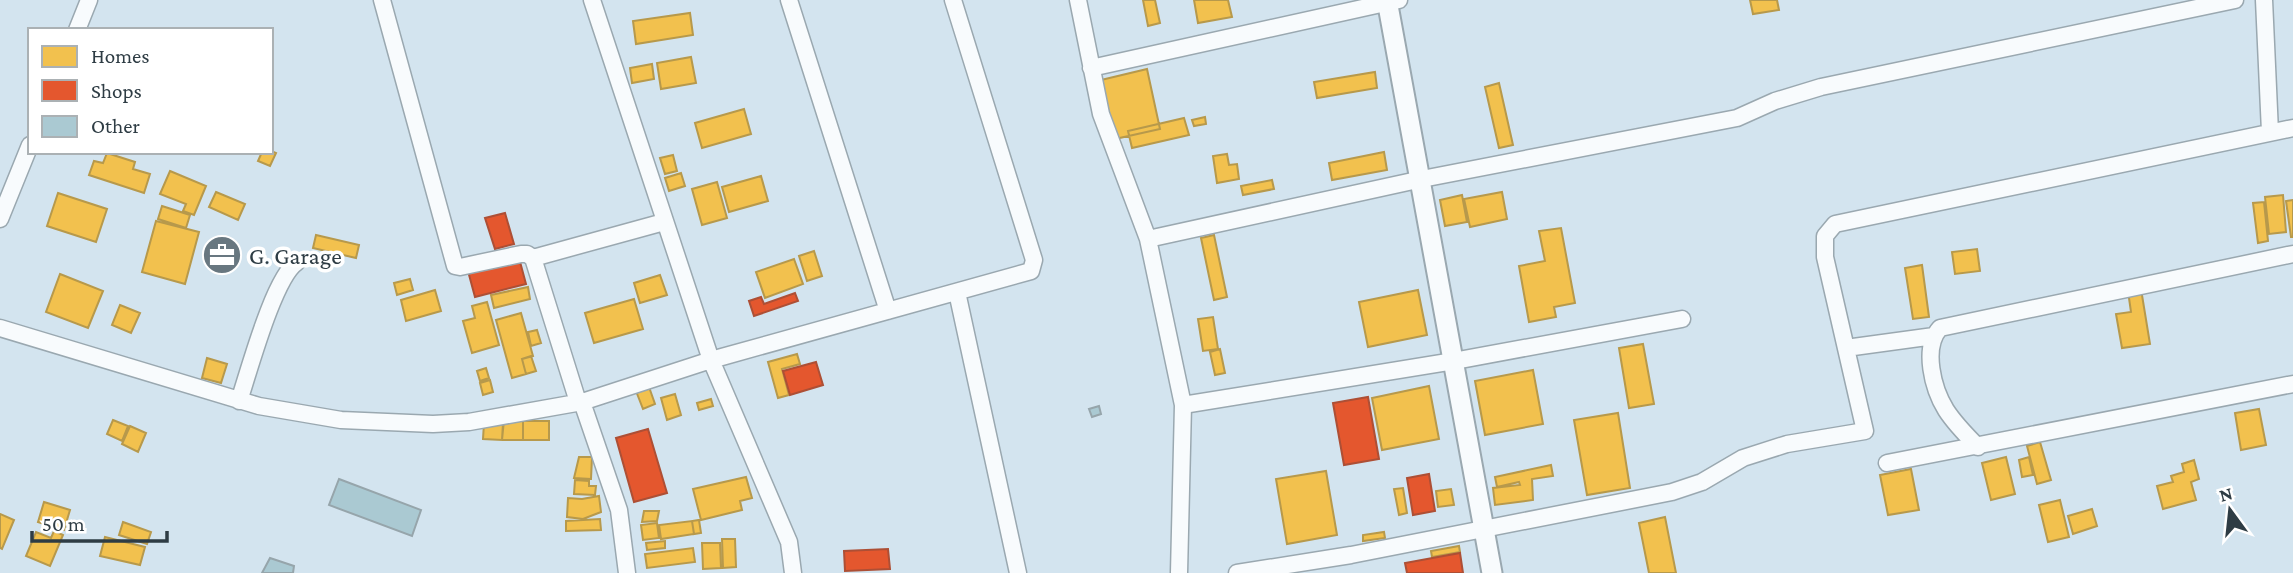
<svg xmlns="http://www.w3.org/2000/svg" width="2293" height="573" font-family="'Crimson Pro',serif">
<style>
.homes{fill:#f2c14e;stroke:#b7994b;stroke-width:2}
.shops{fill:#e4572e;stroke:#ad4f35;stroke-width:2}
.building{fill:#aac9d2;stroke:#96a5ab;stroke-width:2}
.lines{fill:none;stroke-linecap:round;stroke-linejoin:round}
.minor-casing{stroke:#9aa8b0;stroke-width:19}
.tertiary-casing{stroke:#9aa8b0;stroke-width:23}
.minor{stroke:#f8fbfd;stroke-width:16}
.tertiary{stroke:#f8fbfd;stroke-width:19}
.labels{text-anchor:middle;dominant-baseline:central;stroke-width:7;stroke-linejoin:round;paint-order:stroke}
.poi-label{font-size:24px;fill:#2e3c44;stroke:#fff;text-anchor:start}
</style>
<rect width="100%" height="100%" fill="#d3e4ef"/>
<path class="homes" d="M1143 0H1155L1160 23 1148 26Z
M1194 0H1228L1232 17 1198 23Z
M1750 0H1777L1779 10 1753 14Z
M690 13 693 35 636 44 633 21Z
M691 57 696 83 661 89 657 63Z
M652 64 654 79 632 83 630 68Z
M1147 69 1160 129 1115 139 1101 80Z
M1375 72 1377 88 1317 98 1314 82Z
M1499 83 1513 145 1499 148 1485 87Z
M744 109 751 134 702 148 695 123Z
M1205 117 1206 124 1194 126 1192 120Z
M1184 118 1189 135 1132 148 1128 131Z
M271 151 276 153 270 166 258 161 262 152Z
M1384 152 1387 170 1332 180 1329 163Z
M107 153 135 162 133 169 150 174 144 193 89 175 94 161 103 163Z
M1227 154 1229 165 1237 164 1239 179 1217 183 1213 156Z
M673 155 677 171 665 174 660 158Z
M170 171 206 186 194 215 183 211 186 204 160 194Z
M681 173 685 186 669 191 665 178Z
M761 176 768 201 729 212 722 187Z
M1272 180 1274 189 1243 195 1241 186Z
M717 182 727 218 702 225 692 189Z
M216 192 245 204 238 220 209 207Z
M1502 192 1507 219 1470 227 1464 199Z
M58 193 107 209 96 242 47 226Z
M1462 195 1467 222 1445 226 1440 200Z
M2283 195 2286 232 2269 234 2265 197Z
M2293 200V237H2291L2286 201Z
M2264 202 2268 241 2258 243 2253 203Z
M162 206 190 215 186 228 158 219Z
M156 221 199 232 185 284 142 272Z
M1561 228 1575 303 1554 307 1556 317 1529 322 1519 266 1545 261 1539 231Z
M316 235 359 245 356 258 313 248Z
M1214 235 1227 297 1214 300 1201 238Z
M1977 249 1980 271 1955 274 1952 252Z
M814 251 822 276 807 281 799 256Z
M794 259 803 284 765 298 756 272Z
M1922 265 1929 317 1913 319 1905 268Z
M60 274 103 291 88 328 46 312Z
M660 275 667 295 640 303 634 283Z
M410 279 413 290 397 295 394 283Z
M528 287 530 299 494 308 491 295Z
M2141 289 2150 344 2122 348 2116 314 2131 312 2128 291Z
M435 290 441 311 406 321 401 300Z
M1418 290 1427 335 1368 347 1359 302Z
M634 299 643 329 594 343 585 313Z
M487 302 499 345 472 353 463 321 475 318 472 306Z
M120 305 140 313 131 333 112 325Z
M521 313 533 356 522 359 526 374 512 378 496 320Z
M1213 317 1218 349 1203 351 1198 319Z
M537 330 541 343 531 346 528 332Z
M1643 344 1654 404 1629 408 1619 348Z
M1220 349 1225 373 1215 375 1210 352Z
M797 354 800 364 782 369 789 395 778 398 768 362Z
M531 356 536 371 526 374 522 359Z
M207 358 227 364 221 383 202 378Z
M486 368 489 378 480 381 477 371Z
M1533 370 1543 424 1485 435 1475 381Z
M490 380 493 392 483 395 480 383Z
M1429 386 1439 439 1382 450 1372 398Z
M649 387 655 404 643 409 636 391Z
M675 394 681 415 667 420 661 398Z
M711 399 713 406 699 410 697 403Z
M2259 409 2266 445 2241 450 2235 413Z
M1618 413 1630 488 1587 495 1574 420Z
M113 420 128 426 122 441 107 434Z
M504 420 523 421V440H502Z
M523 421H549V440H523Z
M484 423H503L502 440 483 439Z
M130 426 146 433 138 452 122 444Z
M2040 442 2051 480 2037 484 2027 446Z
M579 457H592L591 479 574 478Z
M2006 457 2015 494 1991 500 1982 463Z
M2029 457 2033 475 2022 477 2019 460Z
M2194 460 2199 479 2191 482 2196 500 2163 509 2157 486 2173 482 2171 476 2184 472 2182 464Z
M1551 465 1553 476 1532 479 1533 500 1495 505 1493 488 1520 485 1519 482 1497 487 1495 477Z
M1911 469 1919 510 1888 515 1880 475Z
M1326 471 1337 535 1287 544 1276 479Z
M746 477 752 498 740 501 742 510 701 520 693 489Z
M575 480 589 481V486H596L595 495 574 494Z
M1403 488 1407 513 1399 515 1394 489Z
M1451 489 1454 505 1438 507 1436 491Z
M599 496 601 512 583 519 567 517 568 498 582 499Z
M2060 500 2069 537 2048 542 2039 505Z
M44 502 70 510 64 530 38 522Z
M2092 509 2097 526 2073 534 2068 516Z
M644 511H659L657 521 642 522Z
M0 514 14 520 2 549 0 548Z
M1665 517 1676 573H1649L1639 523Z
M600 519 601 530 566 531V521Z
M699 520 701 533 694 534 692 521Z
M692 521 694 534 661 539 659 525Z
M123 522 151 532 147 544 119 535Z
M657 523 659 538 643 540 641 525Z
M54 531 63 535 50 566 26 556 36 532 51 538Z
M1384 532 1385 538 1363 541V535Z
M105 537 145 547 140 565 100 556Z
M722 539H735L736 567 723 568Z
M665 541V548L647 550 646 543Z
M702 543H720L721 568 703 569Z
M1459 546 1460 552 1432 557 1431 551Z
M693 548 695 562 647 568 645 554Z"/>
<path class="shops" d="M505 213 514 244 495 249 485 218Z
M519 258 526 284 475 297 468 271Z
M795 293 798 301 754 316 749 301 761 297 764 304Z
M816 362 823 385 790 395 783 371Z
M1368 397 1379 459 1344 465 1333 403Z
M648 429 667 493 634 502 616 438Z
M1429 474 1435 511 1413 515 1407 478Z
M888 549 890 569 845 571 844 551Z
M1460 553 1463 573H1407L1405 563Z"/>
<path class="building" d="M1099 406 1101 414 1092 417 1089 409Z
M339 479 421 510 412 536 329 505Z
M270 558 294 566 293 573H262Z"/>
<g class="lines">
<g class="minor-casing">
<path id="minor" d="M382 0 455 266 460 267 521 254H527L533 258 578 402
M592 0 711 360 789 542 793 573
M789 0 888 311
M1078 0 1101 114 1148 239 1183 405 1179 573
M2264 0 2270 132
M77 30 89 0
M1091 68 1399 0
M0 219 30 145
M1148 239 1422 179 1737 118 1775 101 1821 87 2235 0
M533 258 664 222
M957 292 1018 573
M0 328 259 406 341 420 433 424 469 422 582 402 711 360 1031 271 1034 260 953 0
M1846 348 1934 336
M239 401C249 371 274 277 297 262
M582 402 619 510 627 573
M1183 405 1454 361 1682 319
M1978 447C1966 435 1955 424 1946 410 1933 389 1922 348 1940 328L2293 254
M1887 463 2293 384
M1237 573 1351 555 1672 492 1702 482 1743 458 1787 444 1865 431 1825 257V236L1835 224 2293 128"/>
</g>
<g class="tertiary-casing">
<path id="tertiary" d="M1387 0 1492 573"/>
</g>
<use href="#minor" class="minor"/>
<use href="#tertiary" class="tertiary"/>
</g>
<defs>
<g id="office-disc" transform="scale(2.0125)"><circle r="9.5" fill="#687780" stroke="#fff"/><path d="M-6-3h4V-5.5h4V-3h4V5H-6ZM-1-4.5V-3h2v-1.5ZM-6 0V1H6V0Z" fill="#fff"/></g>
</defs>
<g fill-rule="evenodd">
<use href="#office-disc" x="222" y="255"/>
</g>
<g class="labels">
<g class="poi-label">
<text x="249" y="255">G. Garage</text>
</g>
</g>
<rect x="28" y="28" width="245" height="126" fill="#ffffff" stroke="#abb1b4" stroke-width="2"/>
<rect x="42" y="46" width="35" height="21" fill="#f2c14e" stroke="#abb1b4" stroke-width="2"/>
<text x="91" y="63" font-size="21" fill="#2e3c44">Homes</text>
<rect x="42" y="80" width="35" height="21" fill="#e4572e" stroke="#abb1b4" stroke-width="2"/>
<text x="91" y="98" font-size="21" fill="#2e3c44">Shops</text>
<rect x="42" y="116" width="35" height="21" fill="#aac9d2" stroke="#abb1b4" stroke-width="2"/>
<text x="91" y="133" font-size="21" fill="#2e3c44">Other</text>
<g transform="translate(2230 510) rotate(345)" stroke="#ffffff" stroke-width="5" paint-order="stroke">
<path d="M0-5L12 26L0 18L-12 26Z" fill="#2e3c44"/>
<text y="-10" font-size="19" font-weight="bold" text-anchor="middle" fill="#2e3c44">N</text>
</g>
<path d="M32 531v10h135v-10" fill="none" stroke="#2e3c44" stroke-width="3.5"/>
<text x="42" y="531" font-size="21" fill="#2e3c44" stroke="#ffffff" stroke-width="5" paint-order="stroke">50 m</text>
</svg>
